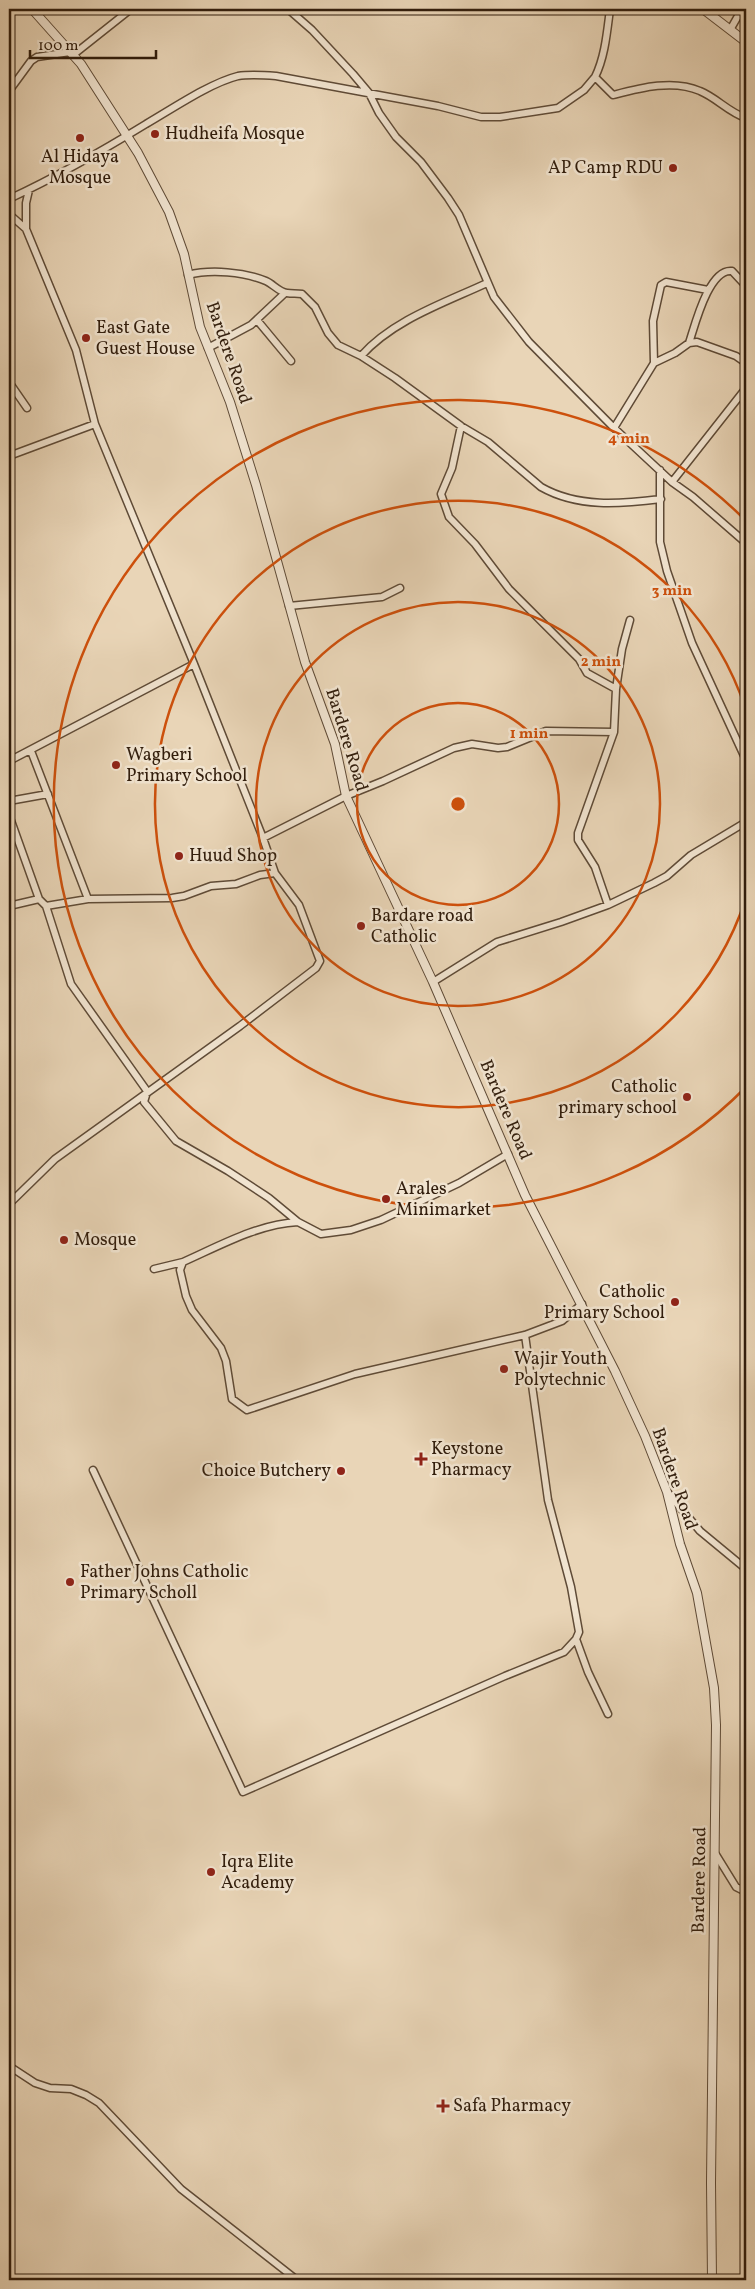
<svg xmlns="http://www.w3.org/2000/svg" width="755" height="2289" font-family="Vollkorn,serif">
<style>
.lines{fill:none;stroke-linecap:round;stroke-linejoin:round}
.minor-casing{stroke:#5f4b37;stroke-width:9}
.tertiary-casing{stroke:#5f4b37;stroke-width:10}
.minor{stroke:#f1e4d0;stroke-width:6}
.tertiary{stroke:#f1e4d0;stroke-width:8}
.ring{fill:none;stroke:#cd500c;stroke-width:2.5}
.poi-dot{fill:#8f2418;stroke:#f1e4d0;stroke-width:2}
.labels{text-anchor:middle;dominant-baseline:central;stroke-width:5;stroke-linejoin:round;paint-order:stroke}
.poi-label{font-size:18px;fill:#311d0c;stroke:#f1e4d0;text-anchor:start}
.street-label{font-size:18px;fill:#311d0c;stroke:#f1e4d0}
.centre{fill:#cd500c;stroke:#f1e4d0;stroke-width:2.5}
.ring-label{font-size:15px;text-anchor:middle;font-weight:bold;fill:#cd500c;stroke:#f1e4d0;stroke-width:5;stroke-linejoin:round;paint-order:stroke}
</style>
<rect width="100%" height="100%" fill="#e9d5b7"/>
<filter id="stains"><feTurbulence type="fractalNoise" baseFrequency=".004" numOctaves="4"/><feColorMatrix values="0 0 0 0 .2 0 0 0 0 .09 0 0 0 0 .02 0 0 0 .5 -.17"/></filter>
<radialGradient id="worn" r=".72"><stop offset=".6" stop-color="#630" stop-opacity="0"/><stop offset="1" stop-color="#630" stop-opacity=".3"/></radialGradient>
<g class="lines">
<g class="minor-casing">
<path id="minor" d="M288 9 312 30 353 74 369 93 379 113 396 137 421 162 448 198 459 215 494 297 529 342 614 428 672 482 693 497 746 543
M610 9C607 32 605 57 595 77L613 95C640 88 673 79 700 91 717 98 728 112 746 118
M730 30 742 9
M73 55 131 9
M9 91 31 61 37 57 70 52
M9 199C56 177 102 151 146 124 172 109 210 83 238 76 250 74 263 75 276 76L438 106 481 117H500L558 108 584 90 595 77
M9 214 26 229
M188 275C211 269 244 272 266 281 273 284 279 292 287 293 292 294 297 293 302 294L315 307 328 333 338 345 361 356 395 378 461 426 488 442 541 487C578 508 620 504 661 499
M257 320 291 361
M689 343C695 325 709 268 732 271L746 286
M208 348 251 325 285 293
M361 356C393 320 444 303 487 283
M654 363 675 353 689 343 697 342 736 356 746 363
M9 382 27 408
M461 426 452 468 441 494 449 517 475 544 509 589 579 659 587 673 616 689
M614 428 654 363 653 321 661 285 666 282 708 290
M9 456 95 424
M660 470V542L667 571 692 643 746 760
M672 482 746 388
M289 606 382 597 400 588
M31 751 88 899
M9 761 194 664
M9 801 48 794
M9 815 39 899 46 906 71 984 147 1091
M263 838 346 796 383 781 454 748 472 744 498 748 507 747 546 731 614 732
M608 905 595 867 578 840V833L614 732 616 689 622 649 630 620
M9 906 39 899
M46 906 88 899 172 898 184 896 211 886 236 884 260 875 275 873
M433 982 497 942 561 922 608 905 654 883 667 876 691 855 746 822
M147 1092 144 1102 176 1141 228 1171 269 1198 298 1222 321 1234 351 1230 381 1220 459 1183 508 1154
M9 1204 55 1159 240 1026 316 968 320 961 299 905 275 873 263 838 194 664 95 424 76 350 26 229V203L29 190
M298 1222C258 1224 219 1246 183 1262L180 1270 186 1296 192 1310 221 1348 226 1361 232 1399 247 1410 355 1374 525 1335 562 1321 582 1304
M154 1269 183 1262
M93 1470 243 1792 505 1676 564 1652 576 1639 579 1632 571 1587 548 1500 525 1335
M668 1493 700 1531 746 1569
M576 1639 588 1672 608 1714
M715 1853 736 1887 746 1892
M9 2066 35 2083 50 2088 71 2089 86 2095 99 2103 181 2189 297 2280"/>
</g>
<g class="tertiary-casing">
<path id="tertiary" d="M32 9 81 64 138 153 169 212 184 254 200 327 230 402 256 485 305 662 335 744 346 796 433 982 525 1195 615 1371 645 1436 667 1492 680 1544 697 1593 714 1688 716 1725 711 2183 712 2280
M703 9 746 42"/>
</g>
<use href="#minor" class="minor"/>
<use href="#tertiary" class="tertiary"/>
</g>
<g class="ring">
<circle cx="458" cy="804" r="101"/>
<circle cx="458" cy="804" r="202"/>
<path d="M746 898A303 303 0 1 1 746 710"/>
<path d="M746 1087A404 404 0 1 1 746 521"/>
</g>
<g class="poi-dot">
<circle cx="155" cy="134" r="5"/>
<circle cx="80" cy="138" r="5"/>
<circle cx="673" cy="168" r="5"/>
<circle cx="86" cy="338" r="5"/>
<circle cx="116" cy="765" r="5"/>
<circle cx="179" cy="856" r="5"/>
<circle cx="361" cy="926" r="5"/>
<circle cx="687" cy="1097" r="5"/>
<circle cx="386" cy="1199" r="5"/>
<circle cx="64" cy="1240" r="5"/>
<circle cx="675" cy="1302" r="5"/>
<circle cx="504" cy="1369" r="5"/>
<path d="M418.5 1451.5h5v5h5v5h-5v5h-5v-5h-5v-5h5z"/>
<circle cx="341" cy="1471" r="5"/>
<circle cx="70" cy="1582" r="5"/>
<circle cx="211" cy="1872" r="5"/>
<path d="M440.5 2098.5h5v5h5v5h-5v5h-5v-5h-5v-5h5z"/>
</g>
<g class="labels">
<g class="poi-label">
<text x="165" y="134">Hudheifa Mosque</text>
<text x="80" y="157" text-anchor="middle">Al Hidaya<tspan x="80" dy="21">Mosque</tspan></text>
<text x="663" y="168" text-anchor="end">AP Camp RDU</text>
<text x="96" y="328">East Gate<tspan x="96" dy="21">Guest House</tspan></text>
<text x="126" y="755">Wagberi<tspan x="126" dy="21">Primary School</tspan></text>
<text x="189" y="856">Huud Shop</text>
<text x="371" y="916">Bardare road<tspan x="371" dy="21">Catholic</tspan></text>
<text x="677" y="1087" text-anchor="end">Catholic<tspan x="677" dy="21">primary school</tspan></text>
<text x="396" y="1189">Arales<tspan x="396" dy="21">Minimarket</tspan></text>
<text x="74" y="1240">Mosque</text>
<text x="665" y="1292" text-anchor="end">Catholic<tspan x="665" dy="21">Primary School</tspan></text>
<text x="514" y="1359">Wajir Youth<tspan x="514" dy="21">Polytechnic</tspan></text>
<text x="431" y="1449">Keystone<tspan x="431" dy="21">Pharmacy</tspan></text>
<text x="331" y="1471" text-anchor="end">Choice Butchery</text>
<text x="80" y="1572">Father Johns Catholic<tspan x="80" dy="21">Primary Scholl</tspan></text>
<text x="221" y="1862">Iqra Elite<tspan x="221" dy="21">Academy</tspan></text>
<text x="453" y="2106">Safa Pharmacy</text>
</g>
<g class="street-label">
<text transform="translate(228 353) rotate(71)">Bardere Road</text>
<text transform="translate(346 740) rotate(73)">Bardere Road</text>
<text transform="translate(505 1110) rotate(67)">Bardere Road</text>
<text transform="translate(674 1479) rotate(71)">Bardere Road</text>
<text transform="translate(700 1880) rotate(-89)">Bardere Road</text>
</g>
</g>
<circle cx="458" cy="804" r="8" class="centre"/>
<g class="ring-label">
<text x="629" y="443">4 min</text>
<text x="672" y="595">3 min</text>
<text x="601" y="666">2 min</text>
<text x="529" y="738">1 min</text>
</g>
<rect width="755" height="2289" fill="none" stroke="#e9d5b7" stroke-width="30"/>
<rect x="10" y="10" width="735" height="2269" fill="none" stroke="#311d0c" stroke-width="2.5"/>
<rect x="15" y="15" width="725" height="2259" fill="none" stroke="#311d0c"/>
<path d="M30 50v8h126v-8" fill="none" stroke="#311d0c" stroke-width="2.5"/>
<text x="38" y="50" font-size="15" fill="#311d0c" stroke="#f1e4d0" stroke-width="4" paint-order="stroke">100 m</text>
<rect width="100%" height="100%" filter="url(#stains)"/>
<rect width="100%" height="100%" fill="url(#worn)"/>
</svg>
